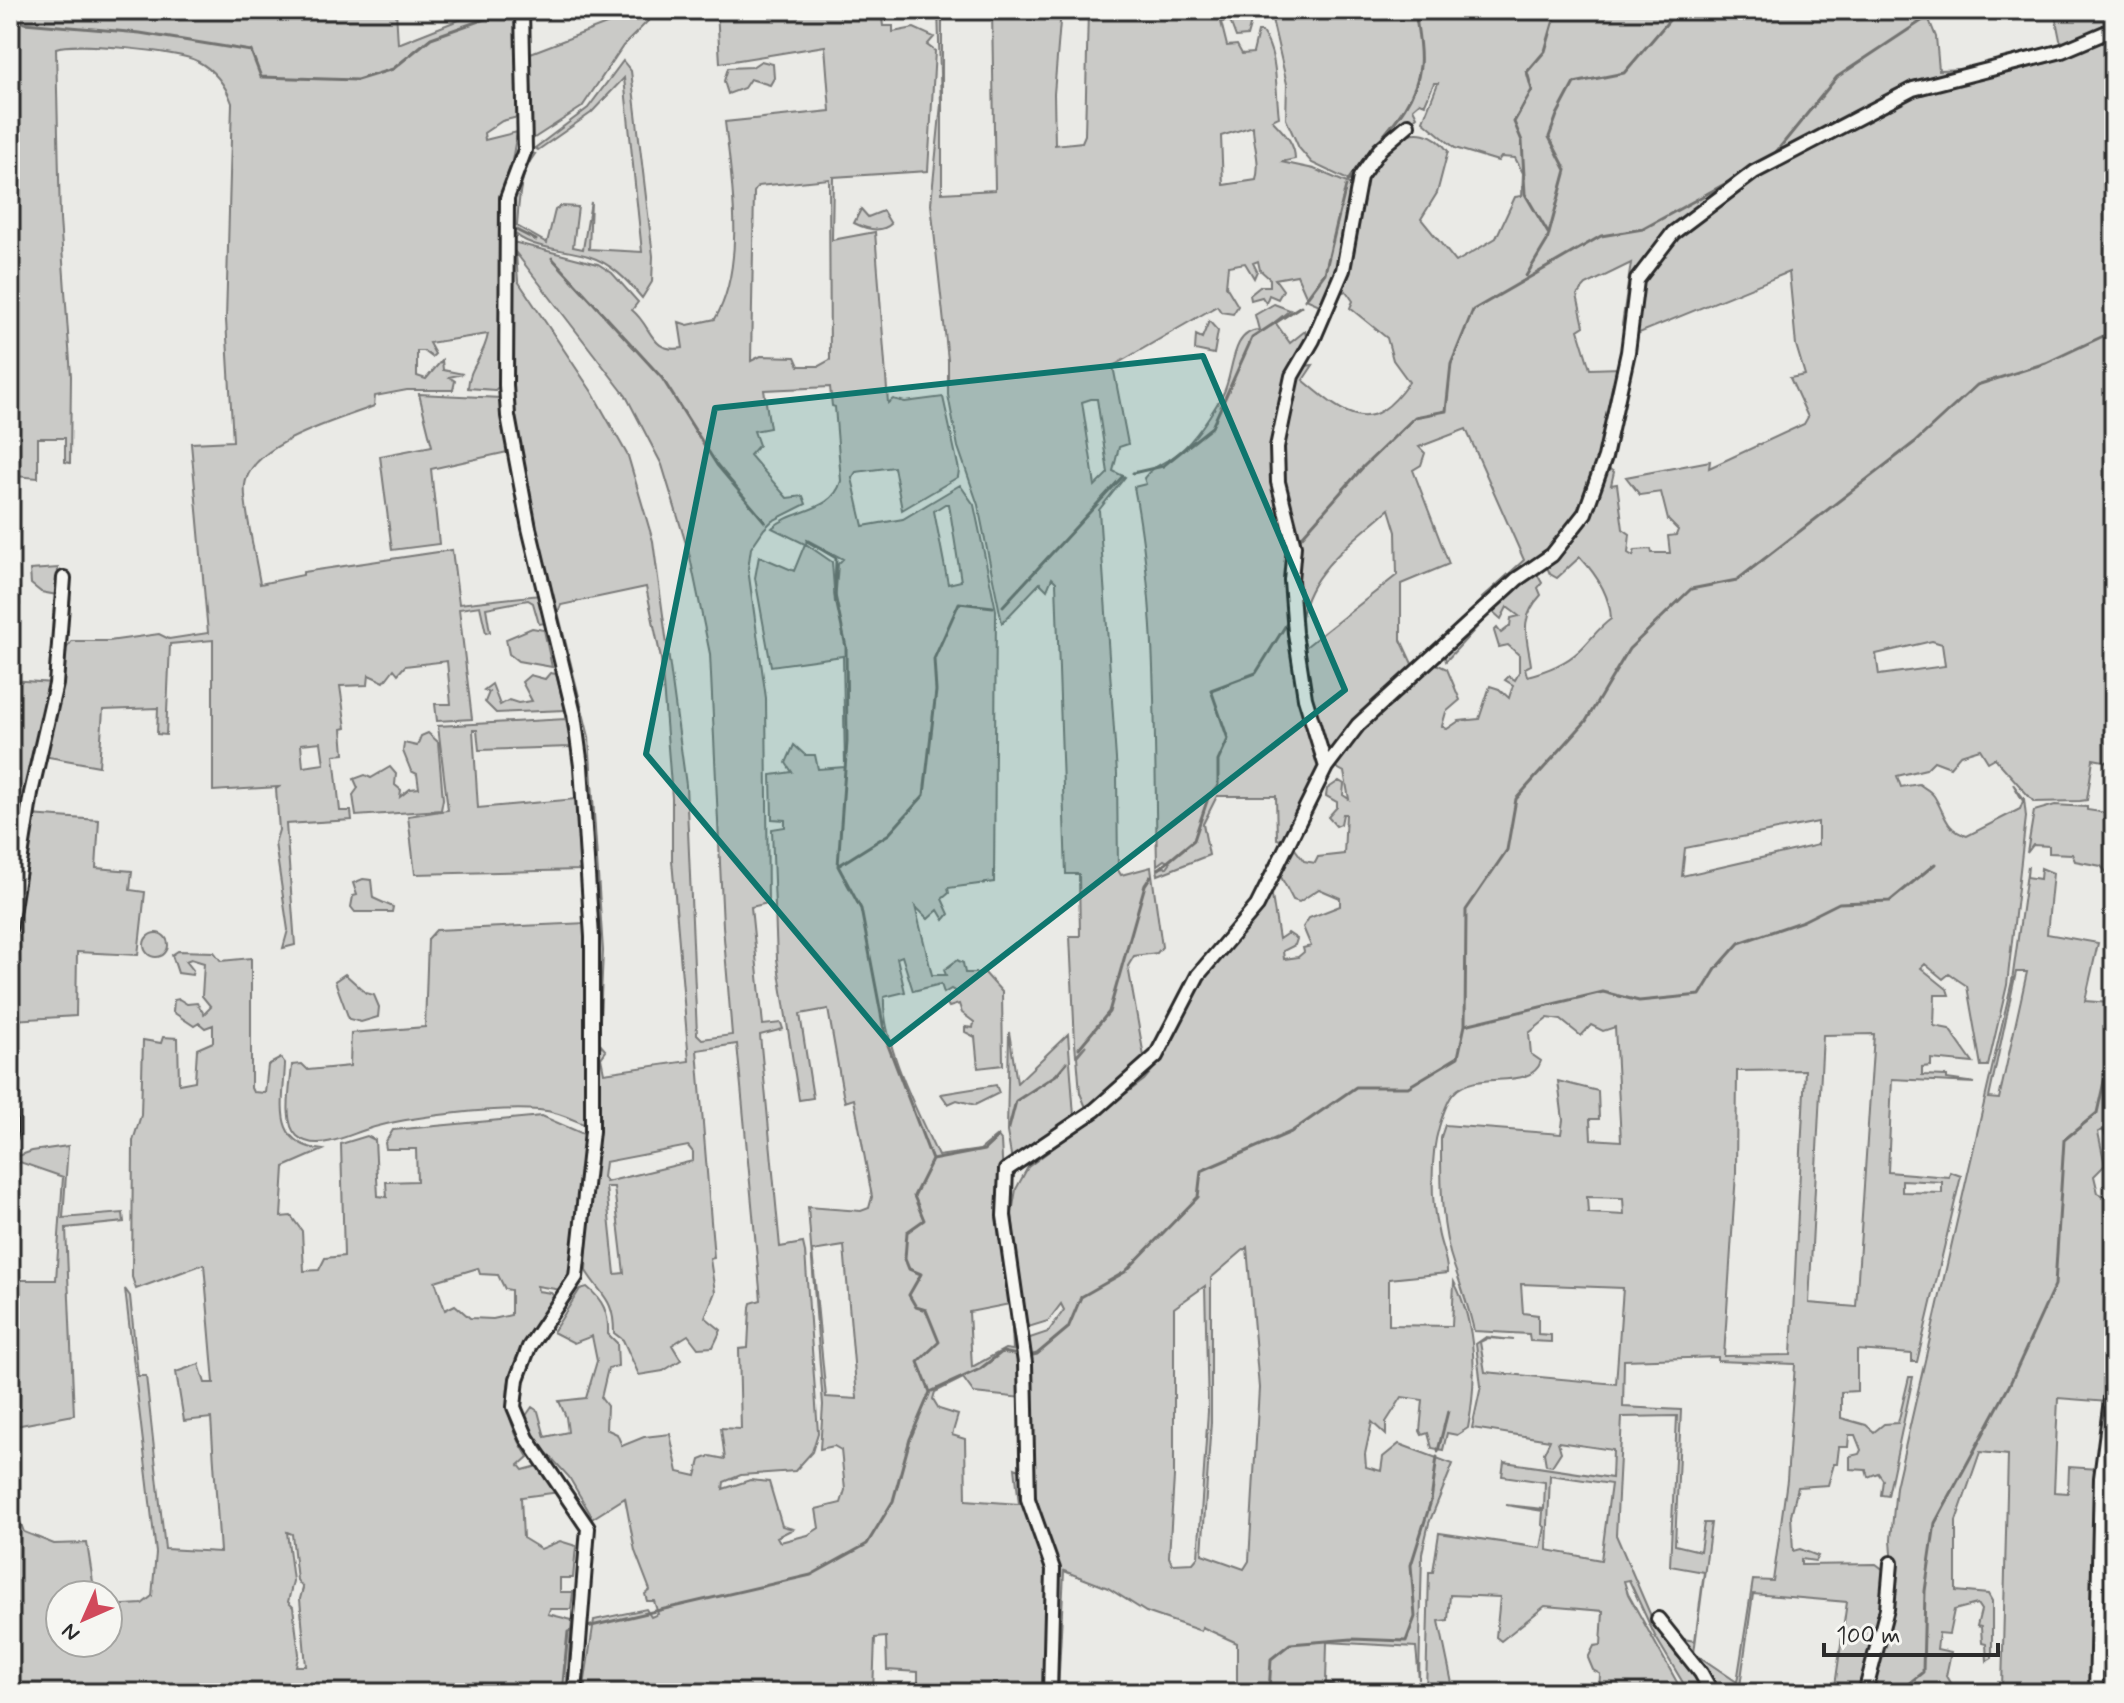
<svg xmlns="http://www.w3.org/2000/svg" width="2124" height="1703" font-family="Mynerve,sans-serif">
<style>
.green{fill:#cacac7;stroke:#7a7a79;stroke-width:2;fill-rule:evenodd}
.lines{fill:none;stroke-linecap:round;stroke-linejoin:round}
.stream{stroke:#727270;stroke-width:3}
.street-casing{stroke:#2b2b2b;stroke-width:18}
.street{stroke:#f6f6f2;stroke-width:12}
.marked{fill:#0f766e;fill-opacity:0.2;stroke:#0f766e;stroke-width:6;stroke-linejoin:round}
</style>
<rect width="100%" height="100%" fill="#eaeae6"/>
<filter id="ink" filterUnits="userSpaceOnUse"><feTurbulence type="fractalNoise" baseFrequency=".0125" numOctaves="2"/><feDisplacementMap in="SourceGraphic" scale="16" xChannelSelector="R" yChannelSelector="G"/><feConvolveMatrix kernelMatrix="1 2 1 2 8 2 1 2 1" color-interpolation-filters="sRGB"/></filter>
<g filter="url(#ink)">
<path class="green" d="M10 10H396L398 44 484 10 515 11 518 117 502 121 484 133 485 140 517 132 502 219V384L495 390 468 388C469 366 484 358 488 334L429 343 435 354 432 357 424 351H417V376L426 379 442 360 443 370 463 374 449 377 455 381 453 390H407L375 396 374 406C340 420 250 443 245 485 242 501 257 563 260 584L303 575V572L452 550 459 604 540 595 546 623 539 624 533 603 528 600 486 608 490 632 486 633 480 606 459 609 472 719 437 721 435 704H451L447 661 405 666 398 674 394 669 384 682 369 675 368 685 340 686 346 728 342 729 344 754 334 755 340 811H351L352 820 286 824 295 945 283 948 288 930 275 843 279 830 276 789 279 787 213 791V640L170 644 166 735 157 734 158 708 103 710 99 766 43 756 63 653 72 641H109L159 634 169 639 208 633 191 443 233 441 226 320 232 103C226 86 214 70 197 61 180 51 73 41 56 48L60 219 71 376 70 463 65 462V438H38V478L15 476 13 575 16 588H19L20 605 13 614ZM321 742 324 764 303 767 301 744Z
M523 10H549L527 18 528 54 617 20 611 10H659L623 46 582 107 528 142Z
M717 10H881L883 26H893V32L914 28 934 37 927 45 935 51 928 171 833 177 832 240 875 232 888 403 893 399 905 402 943 397 959 470 958 477 902 510 894 467 856 472 852 478 863 526 903 519 960 485 974 505 996 610 994 882 948 888 949 893 942 899 949 914 944 920 938 910 928 919 915 906 932 975H946L944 970 957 960 963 963 965 973H985L1002 992 1003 1065 978 1068 975 1037 965 1032V1027L973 1028 974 1022 962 1013 959 1004 949 1007 946 1002 956 992 951 989 944 993 941 984 913 991 902 956 897 958 905 992 884 997C882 1044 918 1113 938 1156L980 1150 997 1136 1001 1141 1010 1304 969 1312 972 1367 1005 1349 1013 1350 1011 1305 1022 1398 974 1393 963 1378 935 1392 933 1399 939 1409 958 1415 952 1435 965 1439 966 1500 1019 1504 1015 1468 1020 1470 1026 1508 1048 1567 1047 1693H918V1672L887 1670 886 1637 875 1638 873 1693H583L594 1620 646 1609 651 1617 658 1614 654 1601H647L645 1594 650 1590 635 1551 625 1498 590 1520 591 1515 569 1477 537 1442 525 1417 532 1407 538 1411 545 1437 568 1432 566 1417 559 1401 586 1398 597 1361 592 1336 574 1343 553 1332 580 1289 587 1287C603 1300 609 1313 608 1334L617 1343 618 1366 608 1368 601 1398 607 1406 606 1429 617 1434 622 1446 644 1437 670 1434 678 1472 696 1476 700 1460 710 1456 725 1459 721 1428 741 1429 739 1349 748 1348 750 1307 751 1303 761 1300 737 1044 697 1050 714 1258 710 1259 715 1292 705 1317 721 1330 713 1347 698 1348 688 1335 672 1345 681 1360 663 1371 639 1375 623 1340 614 1333C614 1298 602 1297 586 1271L595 1071 583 755 511 403 513 242 598 264 612 273 638 302 632 310C653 327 650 354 683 348L679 322 688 325 715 319C746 267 732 180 725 122L830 111 825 46 720 63ZM829 179 830 360 819 366H799L795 357 761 356 751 361 754 192 758 186ZM516 253 626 396 662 465 690 557 710 654 723 926 732 1035 702 1039 697 1034 686 785 653 541 628 456 592 392 518 281ZM830 387 832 406 835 407 841 481C832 513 794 508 772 528L805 544 794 571 759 556 755 578 771 666 843 656 845 767 818 769 815 755H805L794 745 786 763 792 772 771 775 772 819 785 820V827L772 829 777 959 799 1100 813 1098 800 1014 828 1009 843 1094 845 1102 854 1099 872 1197 869 1208 861 1211 808 1207 823 1405 820 1449 834 1446 841 1450 845 1490 841 1503 816 1509 819 1528 808 1535 780 1542 777 1537 793 1529 782 1526 769 1482 750 1480 723 1489 724 1482 741 1475 795 1471 812 1452 818 1433 805 1252 803 1243 780 1247 760 1035 783 1029 781 1023 763 1025 751 907 768 903 766 698 748 569 751 548 764 529 772 521 806 504 803 496 787 498 750 455 759 445 754 431 770 428 764 390ZM945 504H949L961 581 948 584 934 511ZM807 540 843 559 838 564 835 603 832 562 806 544ZM646 587 661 659 672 798V860L689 1061 604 1073 601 1058 606 1051 599 1043 603 951 589 737 558 612 561 605ZM688 1146 693 1152V1161L606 1182 603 1177 605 1162ZM606 1187H614L624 1273 615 1274ZM844 1246 857 1398V1399L826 1397 812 1251Z
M938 10H942V193L995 190 992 10H1061L1054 94 1055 145 1082 142 1085 135 1088 10H1940L1928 17 1936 37 1939 70 2026 67 2047 63 2114 34V763L2093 759 2087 800 2080 801 2034 802 1995 758 1988 762 1980 749 1960 755 1950 767 1934 761 1926 769 1897 776 1901 787 1919 784C1924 788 1930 790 1934 796 1945 813 1945 830 1967 836L2020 809 2023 801 2013 784 2024 799 2026 817 2007 985 1988 1066H1981L1967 986 1949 974 1943 979 1925 964 1921 968 1947 989 1949 995H1935L1934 1026 1949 1029 1973 1063 1931 1059V1066L1922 1067V1075L1947 1076V1079L1975 1083 1892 1079 1888 1172 1949 1177 1950 1172 1961 1176 1917 1362H1912V1354L1857 1350V1391L1841 1392V1418L1866 1425 1874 1432 1884 1424 1898 1423 1909 1377H1913L1888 1496 1881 1495 1883 1480 1878 1473 1868 1477 1866 1470 1850 1469V1456L1859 1454 1861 1450 1855 1435H1849L1848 1447H1839L1837 1464H1834L1828 1485 1798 1487 1791 1515 1793 1551 1800 1549 1818 1556 1815 1561 1801 1559V1565L1876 1564 1888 1573 1861 1693H1834L1847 1602 1753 1594 1740 1686 1758 1693H1714L1681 1643 1684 1639 1695 1641 1704 1572 1670 1566 1677 1416 1622 1417 1616 1535 1654 1623 1659 1624 1676 1655 1698 1675 1708 1693 1688 1691 1655 1636 1629 1580 1624 1581 1628 1594 1683 1693H1599L1600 1674 1593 1670 1588 1658 1594 1646 1601 1645 1603 1611 1545 1606 1501 1641 1496 1637 1500 1597 1450 1595 1448 1620 1439 1621 1454 1693H1426L1429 1572H1433L1439 1533 1541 1548 1545 1527 1542 1525 1543 1511 1506 1505 1544 1509 1545 1482 1502 1476 1504 1462 1612 1478 1613 1450 1558 1442 1561 1452 1552 1466 1546 1465 1544 1453 1550 1440 1472 1428 1481 1386 1476 1344 1486 1337 1514 1340 1488 1338 1480 1342 1485 1372 1616 1384 1623 1288 1521 1284 1523 1313 1538 1315V1334L1551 1335V1342L1530 1341 1529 1334 1474 1331C1469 1308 1462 1288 1454 1266 1440 1227 1441 1179 1441 1137L1445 1125 1561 1134 1563 1120 1558 1081 1598 1091 1599 1119H1590L1591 1139 1621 1141 1615 1027 1603 1031 1591 1025 1581 1036 1561 1020 1548 1018 1529 1033 1531 1054 1541 1061C1531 1092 1475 1069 1454 1093 1447 1100 1442 1117 1439 1127 1430 1157 1431 1201 1438 1231 1440 1245 1448 1260 1447 1273L1389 1279V1325L1452 1326 1454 1282C1477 1325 1477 1381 1468 1428L1457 1435 1447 1433 1443 1450 1432 1448 1428 1433 1422 1435 1420 1431 1423 1400 1402 1397 1386 1422V1435L1372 1422 1365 1454 1366 1467 1381 1471 1383 1457 1399 1444 1453 1464 1429 1523 1422 1553 1419 1680 1416 1647 1327 1642 1326 1683 1344 1689H1322V1693H1237V1643L1202 1627 1201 1631 1146 1612 1108 1588 1064 1571 1058 1693H1055L1058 1579 1032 1482 1024 1340 1048 1332 1064 1310 1061 1304 1048 1321 1022 1329 1014 1277 1018 1276 1012 1213 1016 1189 1028 1167 1144 1080 1166 1054 1198 984 1274 883 1272 896 1279 939 1288 933 1297 939 1295 945 1283 951 1284 959 1298 957 1304 952 1303 948 1311 946 1303 927 1309 918 1340 906V898L1319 889 1299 902 1293 900 1280 875 1295 849 1304 861 1315 863 1318 857 1344 854 1346 814H1343L1341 824 1336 826 1328 817 1337 807V802L1326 796 1327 789 1339 781 1344 784 1343 795 1349 799 1344 772 1335 767 1363 724 1434 663 1447 669 1460 700 1446 712 1442 726 1447 729 1459 721 1479 719 1490 686 1499 689 1509 698 1513 685 1505 680 1509 676 1515 680 1519 673V655L1508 645 1499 647 1494 631 1497 628 1501 633 1510 626 1511 618 1519 616 1507 607 1501 619 1492 611 1446 661 1444 654 1491 607 1531 575 1537 574 1542 583 1538 588 1541 595C1518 620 1527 636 1531 665L1525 668 1527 676C1543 672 1565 664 1579 651 1591 640 1598 628 1611 619 1610 595 1596 574 1580 557L1557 578 1550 574 1547 567 1585 525 1606 467 1614 472 1611 485 1617 484 1623 529 1630 534 1628 553 1633 556 1635 550 1651 549 1652 553H1670L1668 536 1676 535 1678 530 1668 520 1661 492 1640 495 1626 477 1710 461 1709 468 1804 424 1808 417 1790 378 1805 375 1796 345 1789 272 1632 336C1636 306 1640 280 1657 254L1652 253 1635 279 1627 330 1622 325 1631 263 1586 285 1577 295 1584 326 1578 330 1590 369 1620 368C1604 431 1601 510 1548 555 1528 573 1505 587 1485 604L1482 598 1524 560 1466 429 1419 447 1425 453 1421 465 1413 470 1449 564 1401 584V640L1413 666 1436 645 1440 649 1363 715 1327 760C1293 702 1301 601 1295 537 1292 511 1281 486 1280 459 1279 426 1287 394 1304 366L1313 365 1303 380C1345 415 1370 439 1409 382L1393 360 1387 338 1350 308 1353 301 1346 291 1337 294C1344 272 1352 250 1356 227 1358 213 1355 198 1361 184 1375 147 1418 110 1448 151L1437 193 1421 219 1456 262 1496 238 1515 197 1522 196 1523 173 1515 158 1501 157 1498 161 1455 148 1423 121 1438 83H1434L1425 104 1420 102 1413 108 1417 116 1369 158 1356 180 1350 181 1312 163 1299 148 1286 119 1287 84 1272 19 1251 22 1247 36 1236 37 1230 21 1221 22 1227 46 1237 45 1242 54 1253 53 1258 32H1262C1279 56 1275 89 1279 117L1272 120C1283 132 1295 142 1295 159L1281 162 1314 169 1354 186 1351 223 1324 307 1308 300 1297 275 1275 279 1283 290 1278 299 1269 295 1266 303 1262 297 1251 300 1250 295 1261 286H1270V279L1260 270 1258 261 1253 263 1257 271 1254 278 1245 263 1228 266 1226 286 1238 306 1233 314 1221 312 1217 306 1113 366 1128 444 1119 447 1113 471 1125 477 1099 510 1117 774 1118 870 1121 875 1151 867 1162 947 1157 953 1134 956 1128 966 1145 1062 1087 1110 1080 1093 1077 1056 1086 1045 1076 1055 1075 1043 1070 936H1080L1079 874H1066L1056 582 1052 578 1047 590 1040 583 1002 623 978 505 958 447 948 395V360L931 204 941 104ZM1253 126C1253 146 1261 160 1256 180L1223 185 1221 136ZM1091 399H1097L1108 473 1095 486 1082 402ZM1389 509 1396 532 1397 575 1303 649C1289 584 1347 547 1389 509ZM1932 641 1942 644 1945 666 1879 675 1876 654ZM1818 822V845L1682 876 1685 848ZM1874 1034 1856 1307 1809 1303 1823 1035ZM1805 1070 1791 1355 1724 1356 1736 1173 1737 1071ZM1902 1180 1942 1182V1193L1902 1192ZM1587 1197 1623 1198 1624 1215 1588 1213ZM1247 1247 1259 1388 1249 1561 1244 1569 1202 1554 1211 1422V1278ZM1205 1286 1208 1411 1198 1557 1193 1563 1172 1564 1169 1557 1174 1477V1308ZM1718 1357V1361L1795 1364 1787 1480 1773 1581 1753 1580 1737 1682 1694 1653 1711 1523H1704L1700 1551 1675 1545 1681 1410 1623 1407 1624 1360ZM1550 1475 1611 1484 1601 1560 1547 1550Z
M2054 10H2114V25L2068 45 2060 40Z
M623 61 631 71 653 256 652 282 642 298C627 280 611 263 588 256 563 248 529 250 511 230L516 179 530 153 535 154C519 175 519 200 517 226L547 243 555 210 561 206 578 207 573 247 583 249 591 202 589 249 642 252 624 78 591 113 538 150 535 148 588 108Z
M761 61 773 64 774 78 770 85 750 79 744 88 728 94 724 81 728 68 752 67Z
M861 209 868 217 883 211 891 224C880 234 864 228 854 223Z
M1274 304 1290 310 1275 322 1290 343 1305 331 1307 342 1289 375 1277 410 1273 448 1286 516 1297 671 1321 776 1284 841 1277 839 1276 796H1217L1203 824 1209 855 1158 875 1157 868 1167 867 1170 863 1164 860 1157 865C1154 739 1158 610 1134 487L1146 484 1144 478C1152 467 1162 464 1173 457 1193 444 1211 415 1223 394 1234 375 1230 331 1259 330L1255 315Z
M1209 321 1218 331 1214 354 1195 350 1196 335 1202 338Z
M419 394 501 398 512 451 431 469 439 544 392 550 380 456 432 446Z
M58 568 57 595 41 592 31 584 30 570Z
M532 628 544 630 552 667 518 661 509 654 506 639Z
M550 673 556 674 565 710 496 713 485 702 489 692 484 690 492 684 500 705 509 700 518 703 532 701 522 682 530 675 545 679Z
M10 680 53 683 10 906Z
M566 719 571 747 479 750 477 730H473L478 808 576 799 581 870 415 874 408 816 448 810 438 726Z
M428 733 438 742 443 799 441 810 356 816 353 795 358 788 354 779 365 775 371 778 390 767 396 774 395 785 401 790 400 797 410 789 419 788 417 774 411 771 403 751 404 743 417 746 421 736Z
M2055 805 2087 807V810L2114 814V898L2107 897 2111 878 2101 866 2075 861 2072 854 2049 853V846L2033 845 2027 853 2034 811Z
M30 815 99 820 96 868 132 871 130 890 145 892 138 955 77 952 76 1016 13 1020 16 899Z
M2028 866 2027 877 2040 879 2041 868 2053 873 2047 934 2098 943 2085 1001 2110 1003 2114 993V1139L2107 1138 2103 1130 2098 1132 2105 1165 2094 1176 2098 1193 2114 1201 2113 1349 2108 1402 2058 1398 2054 1492 2068 1493 2069 1467 2099 1469 2094 1687H2074L2068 1693 2057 1689 2054 1683H2044L2043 1693H1869L1894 1587 1891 1539 1896 1487 2012 981ZM2016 972H2027L1999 1099 1989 1098ZM1980 1452 2008 1455 2002 1688H1953L1946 1676 1951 1652 1937 1649 1939 1633 1949 1634 1954 1610 1977 1604 1981 1610 1977 1626 1981 1627 1982 1643 1986 1644 1987 1661 1992 1658V1601L1988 1594 1956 1591V1521Z
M363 879 371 880 373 898 393 907 392 912H355L351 907 353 896 357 895 353 883Z
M587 923 586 1125C571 1119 556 1111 539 1110 496 1107 409 1116 368 1129 348 1135 316 1153 297 1136 282 1122 291 1084 292 1065L302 1064 308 1070 350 1066 351 1033 425 1027 428 939 436 930Z
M144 945a12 12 0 1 1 24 0a12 12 0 1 1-24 0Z
M178 951 214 952 221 961 251 958V1088L253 1092 265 1093 268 1065 281 1058 285 1063C284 1103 270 1144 323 1150L284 1167 281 1217 291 1216 302 1231 304 1271 319 1270 325 1258 344 1256 341 1144 367 1136 375 1140 378 1196 387 1197 386 1182 417 1181 416 1149H386L385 1143 393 1130 542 1116 586 1135 571 1269 561 1290 537 1286 538 1291 551 1293 557 1299C514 1354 486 1390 528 1457L519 1465 523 1470 538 1466 560 1492 521 1497 523 1538 541 1549 560 1541 576 1546 573 1578H560V1592H573L571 1609H550L548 1614 572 1620 566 1693H10V1460L17 1513 24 1532 54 1544 87 1543 95 1595H60V1643H108V1606L142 1604 152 1596 156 1553 125 1289 130 1296 138 1376H146L165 1549 220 1552 211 1418 184 1421 176 1372 199 1364 205 1383H214L204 1264 136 1289 132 1277 133 1141 141 1115 143 1040 161 1043 163 1037 178 1038 179 1084 195 1081 197 1049 213 1042V1025L205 1028 199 1023 194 1026 173 1012 174 1000 179 999 187 1004 197 1003 204 1014 211 1007 202 996 204 963 191 959 186 961 193 970 192 975 178 973 172 955ZM478 1268 480 1274 498 1275 505 1289 511 1290V1315L493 1319 470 1318 455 1305 445 1310 435 1281ZM287 1532 292 1534 297 1580 303 1588 300 1599 306 1666H296L299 1654 293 1607 288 1602 293 1581Z
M345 974 366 993 374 995 379 1007 378 1017 361 1022 349 1019 335 981Z
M1009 1032 1017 1083 1068 1034 1074 1116 1012 1161 1007 1132Z
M996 1085 999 1093 975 1105 957 1100 948 1104 941 1094Z
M68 1146 63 1218 123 1213 124 1222 66 1228 74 1415 10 1427V1280H56L63 1177 20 1162 10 1169V1159L32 1151Z
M2102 1552H2114V1693H2097Z"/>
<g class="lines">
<path class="stream" d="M10 15 24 23 140 33 251 51 261 77 357 80 393 69 431 38 510 10
M1772 157 1837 77 1938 10
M1348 181C1372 142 1415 113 1420 66 1422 48 1417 28 1415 10
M514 229 536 240
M1548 233 1525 194 1522 141 1514 122 1532 90 1527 72 1545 51 1556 13 1562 10
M552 258 662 378 717 465 765 522
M1526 276 1547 241 1566 170 1549 137 1557 115 1574 83 1624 73 1678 10
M1305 300 1325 273 1346 186
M1133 473 1163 466 1212 427 1252 338 1301 306
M807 541 836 558 835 595 846 647 847 742 838 866
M1297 542 1364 466 1415 417 1446 411 1451 364 1473 310 1601 236 1643 229 1741 175
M1003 606 1123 476
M1159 869 1194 840 1208 798 1218 786V761L1228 739 1211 690 1256 673 1289 620
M1465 1025 1603 992 1639 1001 1700 995 1716 969 1739 943 1803 921 1839 903 1890 901 1935 864
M1079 1048 1109 1012 1145 885 1151 876
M1009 1128 1016 1101 1056 1075 1067 1062
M932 1160 984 1150 998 1137
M1029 1356 1037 1354 1068 1328 1081 1297 1125 1272 1198 1197 1201 1171 1291 1132 1356 1087H1408L1458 1057 1465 1025 1466 910 1507 850 1516 799 1586 721 1629 649 1691 589 1737 580 1915 442 1977 385 2046 363 2114 331
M930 1392 980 1369 1002 1352 1018 1355
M1438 1451 1448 1411
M587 1627 811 1575 867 1544 893 1501 910 1439 930 1392 918 1362 939 1342 926 1310 916 1307 909 1295 921 1274 909 1269 905 1259 907 1232 924 1220 914 1196 932 1160 886 1040 861 909 838 866 889 834 924 795 936 691 934 659 959 603 993 607
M562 1693 568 1632 572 1631
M1269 1693 1271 1659 1290 1644 1352 1639 1406 1641 1415 1617 1411 1565 1431 1501 1437 1457
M1897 1693 1923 1672 1925 1591 1935 1523 2009 1386 2055 1285 2064 1140 2097 1113 2114 1036"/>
<g class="street-casing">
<path id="street" d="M522 10 525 150 507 198 506 385 508 416 529 528 574 714 581 766 592 937V1131L576 1277 529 1347 517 1379 514 1407 527 1438 588 1528 575 1693
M1326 767 1305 698 1295 633 1291 580 1294 546 1278 482 1277 447 1292 376 1313 340 1343 270 1360 177 1380 149 1408 125
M10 927 31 793 56 684 64 578
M10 1108V1136
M1658 1619 1701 1673 1712 1693
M1050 1693 1053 1569 1028 1499 1025 1363 1004 1216 1006 1170 1095 1110 1156 1056 1198 975 1257 906 1326 767 1358 725 1517 579 1552 555 1585 513 1605 457 1628 352 1637 280 1673 233 1754 172 1913 89 2062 51 2114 29
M1865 1693 1887 1609 1891 1563
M2096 1693 2101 1478 2114 1376"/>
</g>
<use href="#street" class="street"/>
</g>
</g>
<path class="marked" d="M1203 356 1345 690 890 1044 646 754 715 408Z"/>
<rect width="2124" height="1703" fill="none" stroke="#f6f6f2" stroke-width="40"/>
<rect x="20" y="20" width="2084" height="1663" fill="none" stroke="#2b2b2b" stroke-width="3" filter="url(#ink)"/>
<g transform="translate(84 1619) rotate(225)"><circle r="38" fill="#f6f6f2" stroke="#a5a5a2" stroke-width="2"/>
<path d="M0-6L14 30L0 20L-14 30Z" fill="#d1495b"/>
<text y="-12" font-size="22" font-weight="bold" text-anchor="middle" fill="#2b2b2b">N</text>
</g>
<path d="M1824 1643v12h174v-12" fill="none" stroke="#2b2b2b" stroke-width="4"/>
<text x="1836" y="1643" font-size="24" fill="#2b2b2b" stroke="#f6f6f2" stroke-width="6" paint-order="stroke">100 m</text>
</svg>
